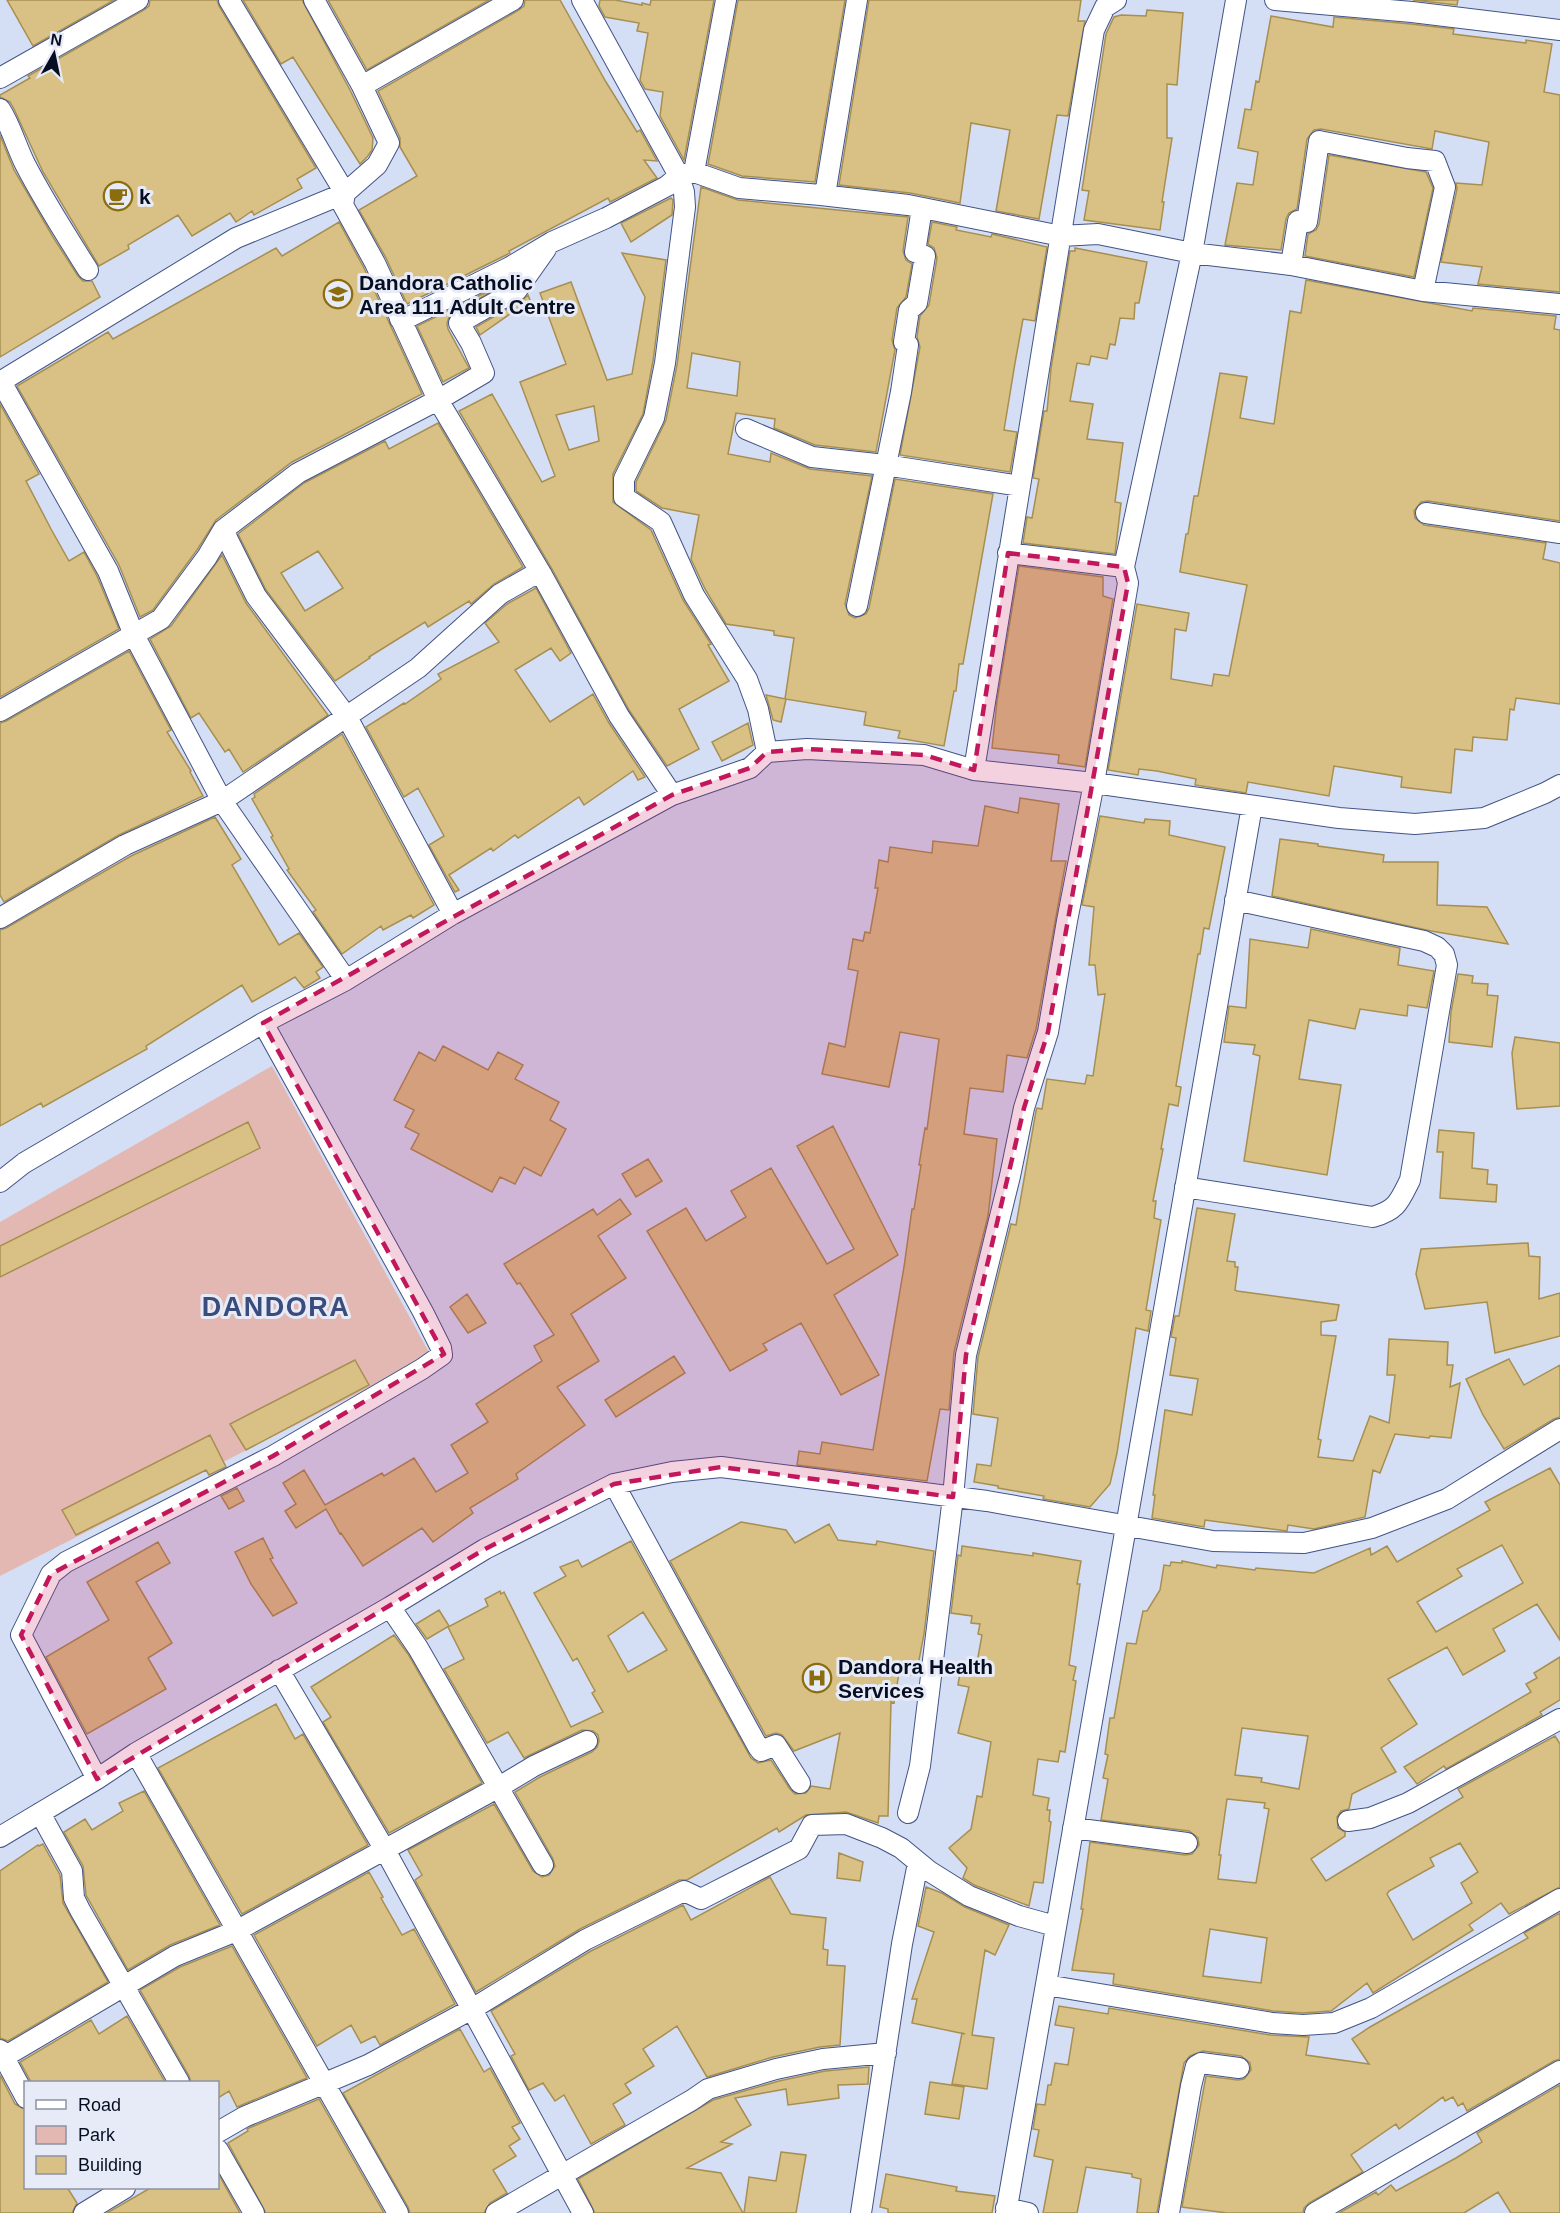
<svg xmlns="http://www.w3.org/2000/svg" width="1560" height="2213" font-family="Helvetica,sans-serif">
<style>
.green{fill:#e3b8b2}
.building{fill:#d9c185;stroke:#a78e51;stroke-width:1.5;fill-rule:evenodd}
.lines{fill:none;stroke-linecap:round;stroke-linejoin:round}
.minor-casing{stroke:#425486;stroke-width:22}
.minor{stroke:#fff;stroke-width:20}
.marked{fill:#c2185b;fill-opacity:0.2;stroke:#c2185b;stroke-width:4.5;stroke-dasharray:12 8;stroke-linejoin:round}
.labels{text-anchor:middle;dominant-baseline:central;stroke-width:6;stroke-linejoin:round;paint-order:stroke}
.poi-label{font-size:21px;font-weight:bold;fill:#080e22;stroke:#e6ebf7;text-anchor:start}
.district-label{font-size:27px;font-weight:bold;letter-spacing:1.5px;fill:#3a4c7d;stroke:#e6ebf7}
</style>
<rect width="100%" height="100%" fill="#d4def5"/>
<path class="green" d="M272 1066 431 1356 0 1576V1222Z"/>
<path class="building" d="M7 0H114L33 46Z
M150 0H217L219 6 316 168 297 179 302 188 254 215 252 211 236 222 230 213 192 236 178 215 128 245 129 249 99 266 43 172 14 109 10 102 0 97V95L30 78 28 76 144 10 149 6Z
M243 0H302L351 92 373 138 372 150 367 157 360 164 293 57 281 64Z
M328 0H489L367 70Z
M525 0H560L606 82 637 132 640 130 657 161 644 160 657 178 610 202 608 198 509 251 510 253 504 256 407 304 386 258 359 210 417 176 400 147V138L378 91 519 10 524 6Z
M600 0H615L642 5V3L650 5 651 0H714L684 160 660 116 663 92 645 89 640 80 648 33 637 31 639 23 605 17 599 6Z
M738 0H845L815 182 742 176 708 164Z
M869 0H1081L1078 21H1085L1068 116 1057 115 1039 219 996 211 1010 130 971 123 960 203 910 193 839 185Z
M1413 0H1458L1457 5Z
M1147 10 1183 13 1177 85 1167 84V138H1172L1162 202H1164L1160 230 1084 220 1089 191 1082 190 1106 34 1114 17 1121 15 1146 16Z
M1271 16 1333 27 1334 17 1411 24 1454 29 1453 34 1526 43V40L1552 44 1544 92 1560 95V292L1478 284 1482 267 1441 262 1457 189 1456 183 1482 185 1489 142 1435 131 1432 149 1321 129 1314 130 1307 139 1297 209 1289 213 1286 219 1281 250 1225 245 1237 183 1253 185 1258 152 1238 148 1245 109 1251 110 1256 81 1259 82Z
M0 135 14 170 53 237 78 276 83 281H92L100 297 0 357Z
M1329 155 1426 172 1433 188 1414 277 1305 256 1308 234 1316 230 1319 224Z
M701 187 738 200 908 217 903 251 906 260 912 264 906 297 897 308 892 340 895 350 876 452 815 445 774 428 775 419 736 413 728 454 770 462 771 453 810 469 872 476 845 604 849 615 855 618 866 614 869 608 895 479 993 494 963 664H959L956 691H954L944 746 898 738 900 731 864 725 866 712 785 699 794 638 774 635V631L726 624 705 589 691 559 699 515 662 508 636 491V482L666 420 677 365ZM692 353 740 362 737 396 687 388Z
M671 198 673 200 672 215 631 242 621 223Z
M339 222 364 268 422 394 292 462 216 520 197 550 153 610 140 617 119 565 17 386 108 332 113 339 276 248 282 256Z
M932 222 957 227 956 230 991 237 992 234 1047 247 1035 321 1023 319 1015 363 1004 430 1017 432 1010 472 900 455 920 347 917 337 920 316 929 305 937 258 934 248 928 244Z
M1075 248 1147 262 1139 303H1135L1134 319 1120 318 1115 345 1110 344 1107 359 1091 356 1089 365 1077 363 1070 401 1093 404 1087 439 1123 443 1115 502 1121 503 1115 554 1023 543 1027 517 1032 518 1039 479 1033 478 1044 411H1047L1051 369 1070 251H1075Z
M622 253 666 260 653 361 643 414 613 474V502L651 530 683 600 711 644 708 645 729 681 679 709 699 749 667 766 629 710 552 569 459 411 492 394 542 482 555 476 520 382 566 364 540 293 571 282 607 380 632 374 645 297ZM594 406 599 441 569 450 556 415Z
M1306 280 1472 311 1473 308 1556 316 1554 329 1560 330V521L1428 501 1421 502 1414 511 1415 518 1424 525 1546 543 1543 559 1560 563V704L1516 698 1514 710 1510 709 1507 740 1473 737 1472 751 1455 749 1451 793 1401 787 1402 777 1334 766 1329 796 1248 782 1246 793 1195 785 1196 779 1157 771 1139 769 1138 775 1108 770 1137 604 1189 613 1186 631 1175 629 1171 679 1212 686 1214 674 1229 676 1247 585 1180 572 1186 534H1188L1194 496H1198L1220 373 1247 377 1240 418 1274 424 1290 311 1301 313Z
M507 282 449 317 447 323 448 329 469 368 443 382 417 326Z
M528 295 530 300 480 335 476 327 523 300Z
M0 404 39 474 26 481 51 529 69 561 84 552 97 576 119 629 0 697Z
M438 423 523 567 494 584 471 604 469 601 428 627 425 622 369 657 370 658 335 681 266 590 238 534 304 483 385 441 389 449ZM318 551 343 588 305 611 281 573Z
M222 555 246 603 328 715 243 772 229 749 225 752 199 713 191 718 150 639 171 626Z
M1019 566 1103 577V596L1113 599 1085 767 1058 763 1059 755 992 748 997 701Z
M536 588 571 653 560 661 551 648 515 670 550 722 593 694 609 723 645 777 638 780 633 771 584 805 579 797 518 838 515 835 493 851 491 848 449 875 459 890 455 892 429 845 444 836 418 788 404 797 366 727 404 703 405 704 441 679 438 674 499 642 485 623 507 604Z
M129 651 171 730 167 732 191 771 190 772 203 796 119 835 4 902 0 895V723L6 721Z
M766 695 786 699 781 722 773 720Z
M748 723 753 745 722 761 712 742Z
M342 734 434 905 413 918 411 915 383 930 381 926 342 954 313 912 316 910 287 870 289 869 271 837 273 836 252 799 255 797 254 794Z
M1020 798 1059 804 1051 861H1066L1036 1029 1027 1058 1007 1055 1003 1092 970 1088 964 1134 997 1139 988 1216 954 1352 949 1410 940 1409 927 1481 797 1465 799 1451 820 1454 822 1442 873 1450 904 1267 912 1209H914L921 1165H919L925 1128 927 1129 939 1039 900 1032 889 1087 822 1074 829 1043 845 1047 858 971 848 969 853 939 863 941 865 932 870 933 878 888H875L879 860 888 862 890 847 932 853 933 841 978 846 985 806 1018 813Z
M1100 816 1144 823 1145 819 1170 821 1169 835 1225 847 1209 929 1204 928 1200 954H1198L1176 1086 1181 1087 1178 1106 1169 1104 1161 1149H1163L1153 1201H1156L1154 1218 1161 1220 1146 1310 1151 1311 1148 1331 1136 1328 1117 1453 1110 1484 1090 1507 1043 1499 1044 1496 998 1488V1486L974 1482 977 1464 991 1466 998 1418 973 1414 978 1357 1011 1224 1016 1225 1036 1111 1037 1108 1042 1109 1047 1079 1085 1084 1087 1075 1093 1076 1105 994 1098 995 1095 965H1089L1094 907 1082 905Z
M215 817 241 859 232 865 279 945 299 933 323 967 316 972 320 978 304 988 295 977 252 1002 242 985 146 1046 147 1049 43 1107 41 1103 0 1126V930L6 928 131 856Z
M1280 839 1318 844V846L1384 855 1383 862H1438L1437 905 1487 907 1508 944 1431 931 1272 896Z
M1311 929 1400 948 1398 965 1434 971 1427 1008 1408 1005 1407 1016 1360 1009 1355 1029 1309 1020 1299 1079 1341 1085 1327 1175 1244 1161 1260 1056 1253 1054 1255 1045 1224 1042 1229 1006 1246 1008 1250 939 1308 948Z
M1458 974 1473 976 1472 983 1488 984 1487 995 1498 996 1492 1047 1449 1042 1451 1012Z
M1515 1037 1560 1043V1106L1517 1109 1512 1053Z
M443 1046 488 1070 498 1052 523 1065 515 1079 559 1102 550 1120 566 1129 541 1176 524 1167 515 1184 500 1177 492 1192 411 1149 419 1134 405 1127 414 1110 394 1100 419 1052 435 1061Z
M248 1122 260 1148 0 1277V1246Z
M833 1126 898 1255 834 1295 879 1375 841 1395 801 1323 763 1344 767 1350 730 1371 647 1231 686 1208 706 1241 746 1217 731 1191 771 1168 827 1264 854 1249 797 1146Z
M1439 1130 1474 1133 1472 1168 1488 1170 1487 1184 1497 1185 1496 1202 1440 1198 1443 1152H1437Z
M648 1159 662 1181 636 1197 622 1174Z
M620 1199 631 1214 598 1236 626 1278 571 1314 599 1361 557 1387 585 1425 516 1474 518 1479 470 1508 473 1513 433 1542 422 1528 363 1566 341 1533 340 1534 326 1509 296 1528 285 1511 296 1504 283 1483 304 1470 325 1505 382 1473 384 1476 414 1458 436 1492 468 1473 451 1445 488 1422 476 1404 542 1361 534 1346 554 1335 520 1283 517 1284 504 1264 593 1209 597 1215Z
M1197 1208 1235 1214 1227 1261 1235 1262V1267H1238L1235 1290 1237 1291 1339 1305 1336 1320 1321 1322V1335L1336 1336 1318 1439 1321 1440 1318 1457 1353 1461 1370 1416 1389 1423 1395 1375H1387L1389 1339 1448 1342 1447 1365H1453L1450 1387 1460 1383 1451 1438 1430 1436 1429 1438 1395 1434 1380 1473 1373 1470 1365 1517 1314 1529 1288 1525 1287 1531 1205 1520 1204 1527 1152 1518 1155 1495H1153L1165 1410 1192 1415 1198 1379 1170 1375 1176 1338 1171 1337 1175 1316H1179Z
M1528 1243 1529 1256 1540 1257 1539 1299 1560 1293V1336L1495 1353 1487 1302 1425 1309 1416 1274 1421 1249Z
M467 1294 486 1323 468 1333 450 1307Z
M674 1356 685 1373 616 1417 605 1400Z
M1509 1359 1524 1385 1560 1365V1417L1554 1419 1504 1449 1483 1415 1466 1379Z
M355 1360 369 1385 246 1450 230 1424Z
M210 1435 226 1467 209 1475 206 1470 76 1535 62 1510Z
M1550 1468 1560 1485V1640L1537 1604 1493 1629 1505 1651 1463 1675 1447 1647 1388 1679 1417 1724 1381 1748 1396 1772 1352 1794 1349 1809 1341 1811 1337 1817 1338 1828 1345 1832V1836L1311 1859 1326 1881 1463 1797 1458 1789 1555 1736 1560 1744V1887L1509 1914 1501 1903 1469 1925 1473 1930 1373 1993 1367 1983 1331 2011 1303 2013 1273 2011 1113 1984 1114 1974 1072 1970 1083 1909H1081L1090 1842 1185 1855 1192 1854 1199 1845 1198 1838 1189 1831 1101 1820 1108 1779 1103 1778 1108 1755 1105 1754 1110 1718H1114L1127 1643 1136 1644 1143 1611H1147L1160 1590 1164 1565 1170 1566 1171 1562 1182 1563V1561L1216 1568 1217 1565 1255 1570 1256 1568 1314 1573 1370 1548 1371 1555 1387 1546 1397 1562 1490 1510 1485 1502ZM1502 1545 1523 1583 1436 1632 1417 1602 1462 1576 1457 1569ZM1242 1728 1308 1736 1299 1789 1261 1782 1262 1778 1235 1775ZM1227 1799 1265 1803 1264 1808 1269 1809 1256 1883 1218 1879 1221 1855H1219ZM1460 1843 1478 1872 1461 1883 1472 1903 1413 1940 1387 1894 1389 1891 1434 1866 1430 1858ZM1210 1929 1267 1938 1261 1983 1203 1976Z
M237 1488 244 1501 229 1509 221 1496Z
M741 1522 786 1530 795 1543 829 1524 838 1540 876 1545 877 1541 934 1551 924 1634 916 1676 899 1673 894 1703 891 1702 888 1816H879L878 1823 846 1812 806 1815 779 1832 777 1828 687 1880H679L580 1929 476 1992 415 1880 422 1875 408 1850 494 1804 533 1871 542 1877 549 1875 555 1866 553 1859 515 1792 540 1777 592 1752 597 1747 599 1741 598 1735 593 1731 582 1730 524 1758 508 1732 487 1743 444 1669 464 1659 448 1627 488 1606 485 1599 500 1591 501 1594 504 1592 571 1727 603 1712 592 1693 595 1691 577 1658 573 1661 534 1593 566 1576 560 1567 578 1560 582 1567 631 1541 751 1758 758 1763 771 1760 790 1789 795 1794 806 1793 811 1786 830 1789 840 1733 794 1751 782 1735 776 1733 766 1736 670 1561ZM643 1612 667 1650 628 1672 608 1636Z
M263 1538 273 1558 270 1559 297 1603 273 1616 251 1584 235 1552Z
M158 1542 170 1563 136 1582 172 1643 148 1658 166 1689 87 1734 46 1657 109 1620 87 1582Z
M962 1546 1033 1556V1553L1081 1561 1077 1584H1080L1069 1665 1076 1667 1073 1680 1076 1681 1065 1752 1060 1751 1058 1762 1038 1759 1033 1795 1049 1798 1047 1810H1050L1049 1821 1051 1822 1043 1883 1034 1882 1029 1906 974 1885 963 1878 967 1868 949 1848 971 1829 977 1796 982 1797 991 1742 958 1733 969 1687 958 1685 961 1666 976 1668 982 1635 978 1634 980 1624 971 1623 972 1616 951 1613 958 1555 961 1556Z
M439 1610 449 1626 427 1639 416 1624Z
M394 1635 408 1654 482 1783 389 1833 323 1722 331 1717 311 1687Z
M1560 1657V1700L1540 1712 1542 1715 1446 1769 1444 1766 1417 1784 1404 1767 1531 1692 1526 1684 1537 1678 1534 1673Z
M276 1704 295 1739 303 1734 368 1845 242 1914 158 1768Z
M144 1791 220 1925 170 1945 128 1970 86 1895 83 1866 64 1832 85 1819 92 1830 123 1811 119 1803Z
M43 1844 60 1875 63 1903 108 1982 8 2041 0 2038V1871L38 1845 39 1846Z
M839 1853 863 1862 860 1881 837 1878Z
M369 1872 383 1897 381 1898 402 1935 414 1929 455 2004 380 2045 375 2036 361 2043 351 2025 317 2046 254 1935Z
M770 1877 791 1914 826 1918 823 1949 828 1950 827 1965 845 1966 840 2045 820 2047 773 2057 707 2077 677 2026 643 2049 654 2066 625 2084 631 2093 613 2104 625 2125 591 2144 564 2095 555 2101 543 2083 529 2090 511 2056 515 2054 491 2011 591 1951 683 1905 691 1920Z
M926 1887 942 1893 965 1907 1009 1925 995 1955 985 1950 972 2035 994 2038 987 2089 952 2084 962 2033 965 2034 912 2023 917 1999H912L934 1932 918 1926Z
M1560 1913V2059L1554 2061 1467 2111 1463 2103 1458 2106 1453 2097 1445 2101 1443 2097 1399 2129 1396 2124 1351 2155 1363 2172 1309 2203 1304 2208 1303 2213H1227L1182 2207 1206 2076 1238 2080 1244 2079 1251 2070 1250 2063 1241 2056 1203 2051 1190 2056 1184 2063 1157 2213H1137L1141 2179 1132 2177V2174L1086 2167 1077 2213H1043L1053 2160 1034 2156 1039 2130 1033 2129 1037 2104 1045 2105 1048 2085H1051L1055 2063 1068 2065 1074 2028 1055 2025 1059 2006 1108 2014 1109 2008 1270 2035 1309 2037 1306 2055 1369 2064 1352 2039 1370 2027 1528 1938 1524 1933Z
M232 1946 307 2078 237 2107 229 2091 218 2098V2082H191L189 2076 140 1990 180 1967Z
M127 2016 165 2082H31L20 2062 91 2020 99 2034Z
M460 2029 484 2072 490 2068 520 2123 512 2127 520 2139 509 2146 516 2156 493 2170 507 2193 490 2203 484 2213H410L408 2207 343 2093Z
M869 2067 868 2084 838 2085 839 2098 788 2105 786 2089 735 2098 751 2125 721 2142 732 2144 687 2168 721 2173 743 2213H595L578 2179 713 2100 779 2081 825 2071Z
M0 2075 15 2104 26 2110V2187H67L77 2203 72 2213H0Z
M930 2082 964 2087 959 2119 925 2114Z
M1560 2085V2213H1511L1498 2192 1464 2213H1339L1376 2192 1378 2195 1391 2185 1396 2191 1456 2158 1482 2142 1477 2133Z
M319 2099 384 2213H266L228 2143 248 2131 247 2129 249 2128Z
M781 2152 806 2155 796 2213H744L749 2177 776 2181Z
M218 2173 240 2213H107L152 2187H218Z
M886 2174 957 2187 956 2191 995 2196 992 2213H888V2209L880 2207Z"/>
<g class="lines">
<g class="minor-casing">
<path id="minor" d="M229 0 345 193 343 205 375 263 438 400 484 373 471 343 459 323 517 290 546 249
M582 0 679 176 684 192 685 207 665 363 654 418 624 479V497L661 522 694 595 747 679 758 709 767 752
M1275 0 1412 12 1560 30
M0 78 138 0
M362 86 513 0
M0 109C11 126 16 146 25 164 44 201 66 235 88 270
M694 172 726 0
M825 195 857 0
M1291 265 1298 221 1307 222 1319 141 1407 158 1435 161 1445 187 1423 291
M400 319 409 317 510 267 552 242 606 218 667 186 679 176 694 172 739 188 821 195 908 205 1061 236 1098 234 1192 253 1291 265 1423 291 1560 304
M0 380 108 571 134 635 222 801 346 980
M0 382 236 238 345 193 377 165 389 143 362 86 314 0
M746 429 812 457 885 465 1020 486
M1426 513 1560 533
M223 530 256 596 347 717 453 914
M1008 553 1124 567
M857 606 901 392 908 345 904 342 909 310 917 303 925 256 915 252 922 208
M0 711 161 619 207 557 223 530 298 473 438 400 542 575 619 716 672 795
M974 770 1094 30 1105 7 1116 0
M0 918 125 845 222 801 418 668 500 594 530 577 542 575
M0 1182 24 1163 263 1023 346 980 453 914 672 795 750 768 767 752 807 749 924 755 974 770 1094 783 1339 818 1415 824 1484 818 1545 793 1560 785
M1185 1187 1373 1217C1397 1210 1399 1202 1410 1180L1447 965 1444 954 1437 947 1424 941 1235 900
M614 1484 758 1747 761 1751 776 1745 800 1783
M390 1607 418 1648 543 1865
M279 1670 385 1850 583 2213
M136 1753 398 2213
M97 1779 21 1635 51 1574 66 1562 273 1456 422 1369 442 1355 441 1348 423 1312 263 1023
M40 1813 72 1871 74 1898 80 1910 179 2082
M908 1813 920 1766 953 1497 966 1355 1010 1176 1024 1108 1048 1032 1067 921 1094 783 1128 583 1124 567 1192 253 1236 0
M1348 1821 1370 1818 1408 1803 1560 1719
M1073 1828 1187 1843
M0 1837 97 1779 136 1753 390 1607 485 1549 614 1484 672 1472 721 1467 987 1501 1213 1541 1304 1543 1372 1528 1447 1499 1560 1429
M1046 1985 1272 2023 1303 2025 1334 2023 1371 2008 1560 1899
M0 2050 26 2098
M4 2057 175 1956 236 1931 499 1787 534 1766 587 1741
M218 2132 244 2117 368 2065 472 2009 585 1940 684 1891 701 1899 799 1849 812 1825 846 1824 882 1838 901 1848 929 1871 969 1896 1019 1916 1055 1926
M218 2150 254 2213
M1006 2208 1028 2213
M84 2213 125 2188
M496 2213 692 2100 708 2089 776 2069 823 2059 886 2053
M861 2213 902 1944 918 1863
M1006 2213 1252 806
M1169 2213 1191 2086 1196 2066 1201 2063 1239 2068
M1315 2213 1560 2071"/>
</g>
<use href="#minor" class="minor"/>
</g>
<path class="marked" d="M1008 553 1124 567 1128 583 1048 1032 1024 1108 966 1355 953 1497 721 1467 614 1484 485 1549 97 1779 21 1635 51 1574 273 1456 444 1354 263 1023 672 795 750 768 767 752 807 749 924 755 974 770Z"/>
<defs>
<g id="cafe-ring" transform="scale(1.5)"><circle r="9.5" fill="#e6ebf7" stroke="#8b6d0e" stroke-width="1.5"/><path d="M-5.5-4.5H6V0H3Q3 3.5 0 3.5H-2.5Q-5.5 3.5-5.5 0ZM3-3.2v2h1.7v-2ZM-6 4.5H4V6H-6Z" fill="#8b6d0e"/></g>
<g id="school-ring" transform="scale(1.5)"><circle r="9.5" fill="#e6ebf7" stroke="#8b6d0e" stroke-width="1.5"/><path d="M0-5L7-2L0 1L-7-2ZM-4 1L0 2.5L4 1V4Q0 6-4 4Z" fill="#8b6d0e"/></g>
<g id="hospital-ring" transform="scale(1.5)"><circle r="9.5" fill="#e6ebf7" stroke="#8b6d0e" stroke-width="1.5"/><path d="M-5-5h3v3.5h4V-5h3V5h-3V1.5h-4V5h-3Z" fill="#8b6d0e"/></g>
</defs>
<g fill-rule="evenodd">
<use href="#cafe-ring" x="118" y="196"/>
<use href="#school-ring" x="338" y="294"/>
<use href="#hospital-ring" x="817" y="1678"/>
</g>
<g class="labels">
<g class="poi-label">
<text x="139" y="196">k</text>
<text x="359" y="282">Dandora Catholic<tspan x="359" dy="24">Area 111 Adult Centre</tspan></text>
<text x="838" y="1666">Dandora Health<tspan x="838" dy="24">Services</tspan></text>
</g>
<g class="district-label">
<text x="276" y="1307">DANDORA</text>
</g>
</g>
<rect x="24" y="2081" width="195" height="108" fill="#e6ebf7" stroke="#8d93a2" stroke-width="1.5"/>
<rect x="36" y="2100" width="30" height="9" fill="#ffffff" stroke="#8d93a2" stroke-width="1.5"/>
<text x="78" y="2111" font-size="18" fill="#080e22">Road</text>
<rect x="36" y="2126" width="30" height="18" fill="#e3b8b2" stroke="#8d93a2" stroke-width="1.5"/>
<text x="78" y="2141" font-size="18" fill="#080e22">Park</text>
<rect x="36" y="2156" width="30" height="18" fill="#d9c185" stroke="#8d93a2" stroke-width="1.5"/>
<text x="78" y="2171" font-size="18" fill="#080e22">Building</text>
<g transform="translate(54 54) rotate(9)" stroke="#e6ebf7" stroke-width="4.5" paint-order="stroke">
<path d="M0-4.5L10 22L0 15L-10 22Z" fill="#080e22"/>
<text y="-9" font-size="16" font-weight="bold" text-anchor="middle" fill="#080e22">N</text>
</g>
</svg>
